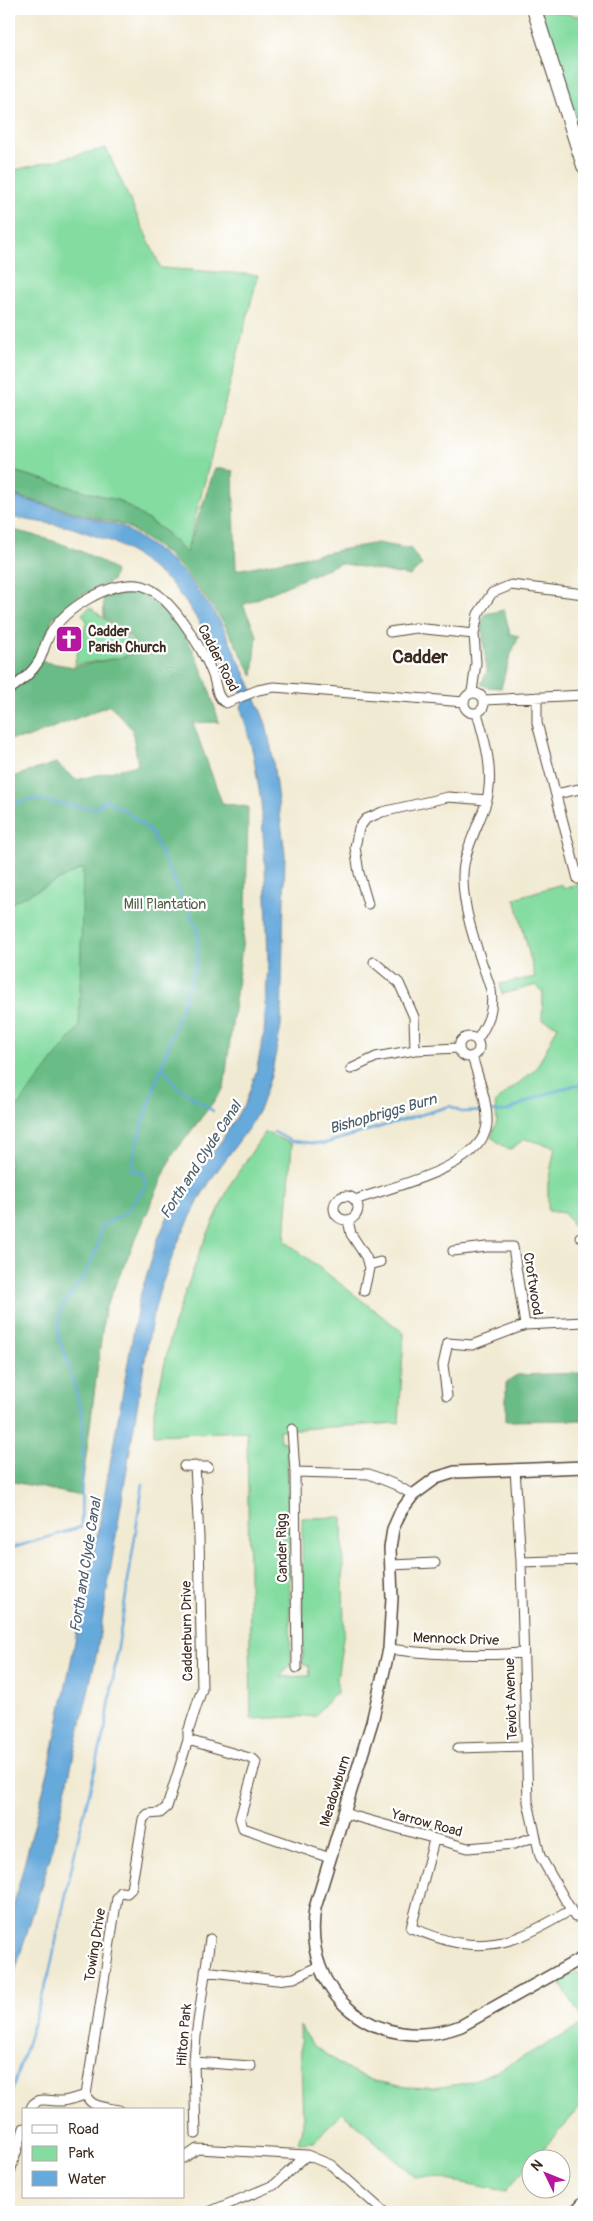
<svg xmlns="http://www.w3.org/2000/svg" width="593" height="2221" font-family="Pangolin,sans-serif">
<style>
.green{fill:#84dca1;stroke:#608360}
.forest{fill:#6bbc87;stroke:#537352}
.water{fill:#66a9db;stroke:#506a7c}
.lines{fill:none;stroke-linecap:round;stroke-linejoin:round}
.stream{stroke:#66a9db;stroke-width:2.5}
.minor-casing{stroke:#564739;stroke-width:11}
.tertiary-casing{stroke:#564739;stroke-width:14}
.primary-casing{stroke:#564739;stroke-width:16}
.minor{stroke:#fff;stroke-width:9}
.tertiary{stroke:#fff;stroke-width:11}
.primary{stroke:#fff;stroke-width:14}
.labels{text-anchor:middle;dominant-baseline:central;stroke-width:4.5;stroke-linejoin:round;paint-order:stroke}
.poi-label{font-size:14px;font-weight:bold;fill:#3b2a1e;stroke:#fff;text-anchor:start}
.street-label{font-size:14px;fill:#3b2a1e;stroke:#fff}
.park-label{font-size:14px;fill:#515f45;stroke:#fff}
.water-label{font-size:15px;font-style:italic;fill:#4c5d6a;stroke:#fff}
.district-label{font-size:19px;font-weight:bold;fill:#3b2a1e;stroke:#fff}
</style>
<rect width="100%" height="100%" fill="#fff"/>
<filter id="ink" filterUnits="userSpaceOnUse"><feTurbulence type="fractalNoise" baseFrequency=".02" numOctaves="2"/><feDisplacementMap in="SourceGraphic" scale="10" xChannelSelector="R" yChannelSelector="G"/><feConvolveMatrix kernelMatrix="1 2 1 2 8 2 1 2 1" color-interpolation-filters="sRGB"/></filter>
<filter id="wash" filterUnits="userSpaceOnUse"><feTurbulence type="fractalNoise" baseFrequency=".0096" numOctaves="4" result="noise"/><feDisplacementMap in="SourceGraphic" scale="20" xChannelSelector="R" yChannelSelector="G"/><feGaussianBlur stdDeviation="1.12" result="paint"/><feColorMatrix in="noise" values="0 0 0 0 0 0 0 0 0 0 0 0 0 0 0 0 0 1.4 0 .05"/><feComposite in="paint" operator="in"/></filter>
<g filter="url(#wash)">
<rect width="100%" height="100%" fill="#f1ead2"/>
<path class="green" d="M538 9 584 17V156Z
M106 148 161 268 258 275 186 554 167 533 120 501 9 470V160L11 171Z
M90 607 130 640 132 648 125 657 74 665 87 621 82 614Z
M9 845 86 867 92 1032 9 1190Z
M584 882V1181L578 1231 564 1213 548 1211V1183L555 1147 525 1139 509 1150 491 1137 497 1122 495 1102 536 1069 558 1026 542 1019 543 993 536 985 502 994 500 984 535 977 515 898 562 884 564 889Z
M265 1132 292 1144 285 1241 404 1333 399 1423 279 1430 280 1441 287 1443 291 1665 280 1677 310 1676 309 1666 303 1665 302 1518 342 1517 344 1631 337 1679V1693L333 1695 315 1716 251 1719 247 1431 154 1435V1410L173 1327 200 1251 231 1183Z
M578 1972 584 1983V2022L559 1981Z
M584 2024V2103L535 2158H530V2163L506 2191 432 2177H415L342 2112 315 2142 298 2143 303 2124 300 2026 313 2045 350 2071 374 2081 406 2087 435 2088 466 2083 495 2072Z"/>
<path class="forest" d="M215 468 233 471 236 570 377 543 411 549 422 565 410 576 340 563 243 605 257 635 253 676 222 620 187 574 166 553 126 526 9 494V470L120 501 167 533 186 553Z
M9 529C45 538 85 548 115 571L112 581 76 598 52 619 39 661 74 667 127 656 134 647 131 638 104 617 103 595 124 586C184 607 203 666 219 722L193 723 222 803 248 807 246 915 224 1088 172 1156 105 1309 81 1496 9 1481V1117L79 1027 83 868 9 904V778L56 763 76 780 138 765 132 729 110 705 27 738 9 739Z
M504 610 510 634 519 636 509 659 501 688 486 687 481 684 487 672 481 623 485 614Z
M584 1373V1420L506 1421V1382L517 1375Z"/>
<path class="water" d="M9 495 123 527 163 554 186 575 220 621 250 684 266 724 272 753 285 854 281 1027 271 1076 260 1108 250 1126 214 1175 201 1196 178 1242 160 1289 152 1319 142 1377 97 1652 53 1848 9 1991V1923L49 1768 101 1515 139 1300 157 1241 171 1209 222 1140 246 1101 256 1072 264 1035 268 962 265 864 261 802 253 753 241 708 243 700 238 683 188 605 170 582 135 555 113 542 70 527 9 517Z"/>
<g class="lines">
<path class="stream" d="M9 805 32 799 95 809 106 799 132 816 151 832 198 930 197 961 162 1065 176 1086 213 1111
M274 1132 291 1141 323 1144 450 1106 461 1112 507 1111 537 1097 575 1085H584
M9 1549 81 1527 83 1418 68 1363 58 1336 60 1309 87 1271 99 1243 100 1227 127 1212 146 1185 142 1172 132 1171 137 1141 162 1065
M9 2100 49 1974 77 1842 106 1725 143 1484"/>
</g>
</g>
<g filter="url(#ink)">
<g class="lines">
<g class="minor-casing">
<path id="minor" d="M390 632 415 628 474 634
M9 690C21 682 31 674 39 661 44 652 45 641 51 633 65 608 109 582 138 585 166 587 203 649 212 673 217 684 215 697 226 703L258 690 274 687 464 702
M472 692 476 663 474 634 478 614 492 593 511 585 584 594
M464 703a10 10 0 1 1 20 0a10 10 0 1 1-20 0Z
M537 697V723L578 879
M484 700 584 695
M556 794 584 788
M368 904 359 873 355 847 359 828 366 819 382 812 448 797 487 800
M374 962 399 983 414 1017 415 1050
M459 1047a10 10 0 1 1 20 0a10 10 0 1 1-20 0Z
M477 1040C488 1023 494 1011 491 990 480 956 462 912 463 875 463 853 479 824 486 803 495 774 485 740 477 713
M351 1069 376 1057 415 1050 459 1048
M334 1208a12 12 0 1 1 24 0a12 12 0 1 1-24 0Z
M355 1200C389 1187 483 1168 487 1124 488 1101 478 1078 472 1056
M348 1220 351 1234 366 1257 369 1268 364 1291
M580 1237H584
M453 1251 486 1247H513L525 1325
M368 1265 380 1262
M447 1396 443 1365 448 1343 472 1345 525 1325 584 1322
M292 1429 295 1472 297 1668
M184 1466 208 1467
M195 1466 199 1537 202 1689 188 1732V1740L253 1759 256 1762 240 1818 243 1828 330 1858
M515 1469 521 1562 528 1802 540 1856 575 1917
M295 1472 369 1474 396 1485 413 1495
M521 1562 584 1560
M391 1565 435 1563
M389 1649C434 1655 478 1656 523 1653
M458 1748 527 1746
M343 1813 468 1848 514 1844 534 1837
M434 1840 411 1928C426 1933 443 1941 459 1943 504 1951 534 1931 571 1910
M205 1971 276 1980 294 1978 319 1966
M194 2062 251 2066
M86 2095 117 1898 121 1892 127 1893 131 1889 143 1819 148 1814 160 1813 167 1807 188 1740
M86 2095C91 2108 106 2107 119 2110
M30 2110C36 2094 49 2102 62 2101 70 2100 78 2097 86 2095
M196 2134 194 2062 196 2036 210 1939
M197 2149 307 2155 331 2165 384 2212
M184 2158 197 2149
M9 2175 24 2128
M209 2212 274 2185 307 2155"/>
</g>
<g class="tertiary-casing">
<path id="tertiary" d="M584 1467 455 1472 436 1478 413 1495 401 1511 393 1529 390 1548 392 1598 389 1649 372 1722 315 1908C301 1995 378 2057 461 2026L584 1957
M575 2212 584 2202"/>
</g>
<g class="primary-casing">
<path id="primary" d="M534 9 584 166"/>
</g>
<use href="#minor" class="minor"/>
<use href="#tertiary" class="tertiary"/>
<use href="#primary" class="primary"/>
</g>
</g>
<defs>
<g id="church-square" transform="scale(1.4375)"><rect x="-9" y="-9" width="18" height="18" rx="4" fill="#b5179e" stroke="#fff"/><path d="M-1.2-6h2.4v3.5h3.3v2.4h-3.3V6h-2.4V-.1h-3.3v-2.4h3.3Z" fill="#fff"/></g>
</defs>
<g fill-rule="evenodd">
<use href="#church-square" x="69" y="639"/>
</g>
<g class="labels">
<g class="poi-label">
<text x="88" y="631">Cadder<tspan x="88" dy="16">Parish Church</tspan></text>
</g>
<g class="street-label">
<text transform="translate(218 658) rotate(63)">Cadder Road</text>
<text transform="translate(533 1284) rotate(81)">Croftwood</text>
<text transform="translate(282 1548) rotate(-91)">Cander Rigg</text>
<text transform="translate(187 1631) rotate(-91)">Cadderburn Drive</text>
<text transform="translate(456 1639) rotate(2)">Mennock Drive</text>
<text transform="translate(511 1699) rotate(-92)">Teviot Avenue</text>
<text transform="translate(335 1791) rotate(-73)">Meadowburn</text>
<text transform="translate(427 1823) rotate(15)">Yarrow Road</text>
<text transform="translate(95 1945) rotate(-81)">Towing Drive</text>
<text transform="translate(184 2035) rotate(-85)">Hilton Park</text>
</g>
<g class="park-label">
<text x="165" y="904">Mill Plantation</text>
</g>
<g class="water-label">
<text transform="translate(383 1114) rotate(-16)">Bishopbriggs Burn</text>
<text transform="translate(201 1160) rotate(-57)">Forth and Clyde Canal</text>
<text transform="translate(86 1565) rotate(-81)">Forth and Clyde Canal</text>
</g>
<g class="district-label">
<text x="420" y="657">Cadder</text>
</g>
</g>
<rect width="593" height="2221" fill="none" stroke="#fff" stroke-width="30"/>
<rect x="22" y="2108" width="162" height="90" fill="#ffffff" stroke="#b1aaa5"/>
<rect x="32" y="2125" width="25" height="8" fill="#ffffff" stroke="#b1aaa5"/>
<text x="68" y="2134" font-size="15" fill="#3b2a1e">Road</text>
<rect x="32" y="2146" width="25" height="15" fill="#84dca1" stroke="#b1aaa5"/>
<text x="68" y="2158" font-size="15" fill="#3b2a1e">Park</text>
<rect x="32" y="2171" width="25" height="15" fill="#66a9db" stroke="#b1aaa5"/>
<text x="68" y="2184" font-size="15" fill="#3b2a1e">Water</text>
<g transform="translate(546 2174) rotate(313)"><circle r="24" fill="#ffffff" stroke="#b1aaa5"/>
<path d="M0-4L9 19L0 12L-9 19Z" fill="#b5179e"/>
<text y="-8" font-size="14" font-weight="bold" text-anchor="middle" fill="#3b2a1e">N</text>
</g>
</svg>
